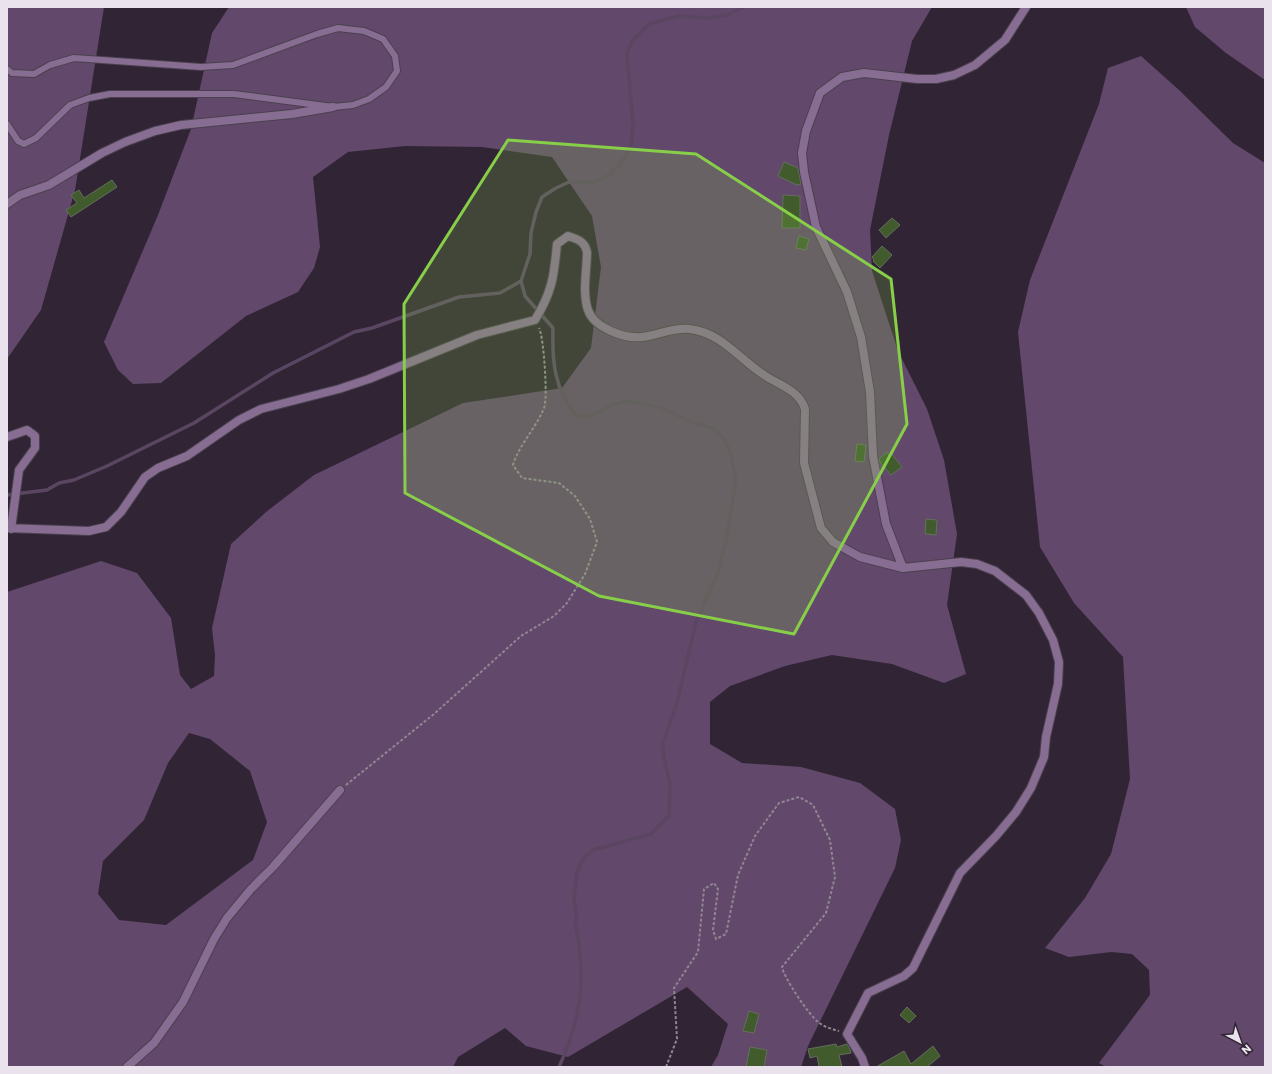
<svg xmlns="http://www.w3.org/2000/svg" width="1272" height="1074" font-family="Poppins,sans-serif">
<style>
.green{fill:#62486b;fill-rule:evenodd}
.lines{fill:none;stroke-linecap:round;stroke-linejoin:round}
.stream{stroke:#5b4662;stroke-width:3.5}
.building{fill:#415b2d;stroke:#636f5c}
.service-casing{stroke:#4b404f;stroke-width:8}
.minor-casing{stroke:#4b404f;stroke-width:10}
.path{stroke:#908693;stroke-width:2;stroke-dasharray:3 2;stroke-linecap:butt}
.service{stroke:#876d91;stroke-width:6}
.minor{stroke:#876d91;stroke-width:8}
.marked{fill:#88cf49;fill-opacity:0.2;stroke:#88cf49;stroke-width:3;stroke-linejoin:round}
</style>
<rect width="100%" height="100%" fill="#312535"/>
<path class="green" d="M7 7H104L75 190 41 310 7 359Z
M229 7H932L912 41 889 135 870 230 872 271 898 351 927 409 944 460 957 534 947 605 966 674 944 683 892 664 832 655 785 666 730 686 710 702V744L742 763 801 767 860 783 895 809 901 840 895 868 808 1046 801 1067H711L718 1055 728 1024 687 987 568 1057 526 1046 505 1028 458 1057 453 1067H7V592L101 561 137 573 171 618 180 675 191 689 214 676 215 655 212 628 231 544 266 512 314 475 463 403 562 388 591 348 601 267 592 216 552 157 482 147 405 146 348 152 313 177 320 247 314 268 298 292 246 316 161 383 133 384 118 370 104 342 158 215 191 129 212 33ZM189 733 210 739 250 771 267 822 253 860 166 925 119 920 98 894 103 861 144 820 168 763Z
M1186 7H1265V80L1226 53 1195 27Z
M1141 56 1179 90 1233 143 1265 163V1067H1106L1099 1063 1150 995 1149 970 1132 954 1111 952 1069 957 1045 948 1085 898 1111 854 1130 779 1123 657 1074 603 1040 547 1018 332 1030 280 1099 104 1108 68Z"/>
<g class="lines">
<path class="stream" d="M7 495 47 490 59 483 74 480 107 466 194 423 273 373 354 332 372 328 459 297 500 293 521 281
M559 1067C576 1030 584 996 580 956 579 945 579 935 575 925L577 921 574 898 577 872 583 859 593 850 651 834 669 816 670 785 663 752V743L677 703 696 622 718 572 726 542 736 480 730 451 722 436 712 428 694 423 660 407 627 401 612 405 589 417 576 415C554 389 552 361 553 328L525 296 521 281 530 254 531 233 536 212 542 197 556 188 569 182H595L609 175 625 158 631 145 633 126 627 53 632 41 649 24 660 21 679 16 709 18 727 15 744 7"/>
</g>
<path class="building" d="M784 162 798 168 801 184 797 185 778 176Z
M112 180 117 187 71 217 66 210 77 203 71 195 79 190 84 198Z
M783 195 800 196V228H782Z
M892 218 900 225 886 238 879 230Z
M799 236 809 239 806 250 796 248Z
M882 246 892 255 880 268 873 261 874 260 872 257Z
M857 444 866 445 864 462 855 461Z
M887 452 889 455 891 453 902 467 891 475 880 462 879 459Z
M926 519 937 520 936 535 925 534Z
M907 1007 916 1016 909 1023 900 1015Z
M749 1011 759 1014 754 1033 743 1031Z
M836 1044 837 1047 847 1044 850 1049 851 1053 839 1055 842 1067H819L817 1056 810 1058 808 1049Z
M933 1046 940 1056 927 1067H876L904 1051 911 1064Z
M750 1047 767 1050 764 1067H746Z"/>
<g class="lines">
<g class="service-casing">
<path id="service" d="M7 69 12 73 34 74 50 65 74 58 201 67 233 65 317 34 338 28 364 31 383 39 395 56 397 71 386 87 369 99 353 105 333 107 234 94H110L89 98 70 105 36 138 24 144 18 141 7 124"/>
</g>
<g class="minor-casing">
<path id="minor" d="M7 204 20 195 49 185 102 153 125 142 155 131 181 125 292 114 333 107
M7 437 27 430 35 436V448L19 470 11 529
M7 528 89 531 106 527 121 512 145 477 158 468 187 456 239 420 261 409 339 389 369 379 477 335 535 320C552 292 554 277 557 244L568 236C578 239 585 242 587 252 587 269 582 293 588 310 594 328 625 339 642 337 658 335 674 327 690 329 722 333 739 359 764 375 779 385 799 390 805 409L804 463 821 528 833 542 860 557 903 568 961 562 977 564 995 571 1026 595 1039 613 1053 640 1059 662 1058 684 1046 737 1044 757 1031 788 1016 812 996 836 960 873 913 968 904 976 868 993 847 1034 862 1058 865 1067
M903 568 886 524 873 456 870 392 861 337 847 292 816 227 804 172 802 153 806 131 820 93 842 77 864 73 917 79H936L954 75 975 65 1005 40 1026 7
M127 1067 154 1043 183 1002 214 939 227 918 251 889 273 867 340 790"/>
</g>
<path class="path" d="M346 785 434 714 521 636 554 616 567 603 585 574 597 542 590 519 575 496 559 483 522 478 513 465C519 445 536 428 544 408 548 400 544 337 539 328
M666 1067 677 1039 674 988 698 952 704 889 714 883 718 889 713 930 716 939 726 934 738 875 755 836 779 803 799 797 813 805 830 840 835 877 826 913 782 967C784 978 809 1015 818 1022 824 1027 832 1029 839 1031"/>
<use href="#service" class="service"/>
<use href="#minor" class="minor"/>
</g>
<path class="marked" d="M508 140 696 154 891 279 907 424 794 634 599 596 405 493 404 304Z"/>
<rect width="1272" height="1074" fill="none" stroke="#eae3ed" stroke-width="16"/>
<g transform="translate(1240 1042) rotate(139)" stroke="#312535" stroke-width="3" paint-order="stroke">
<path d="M0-3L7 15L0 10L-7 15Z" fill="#eae3ed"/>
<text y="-6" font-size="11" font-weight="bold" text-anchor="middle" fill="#eae3ed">N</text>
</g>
</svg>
